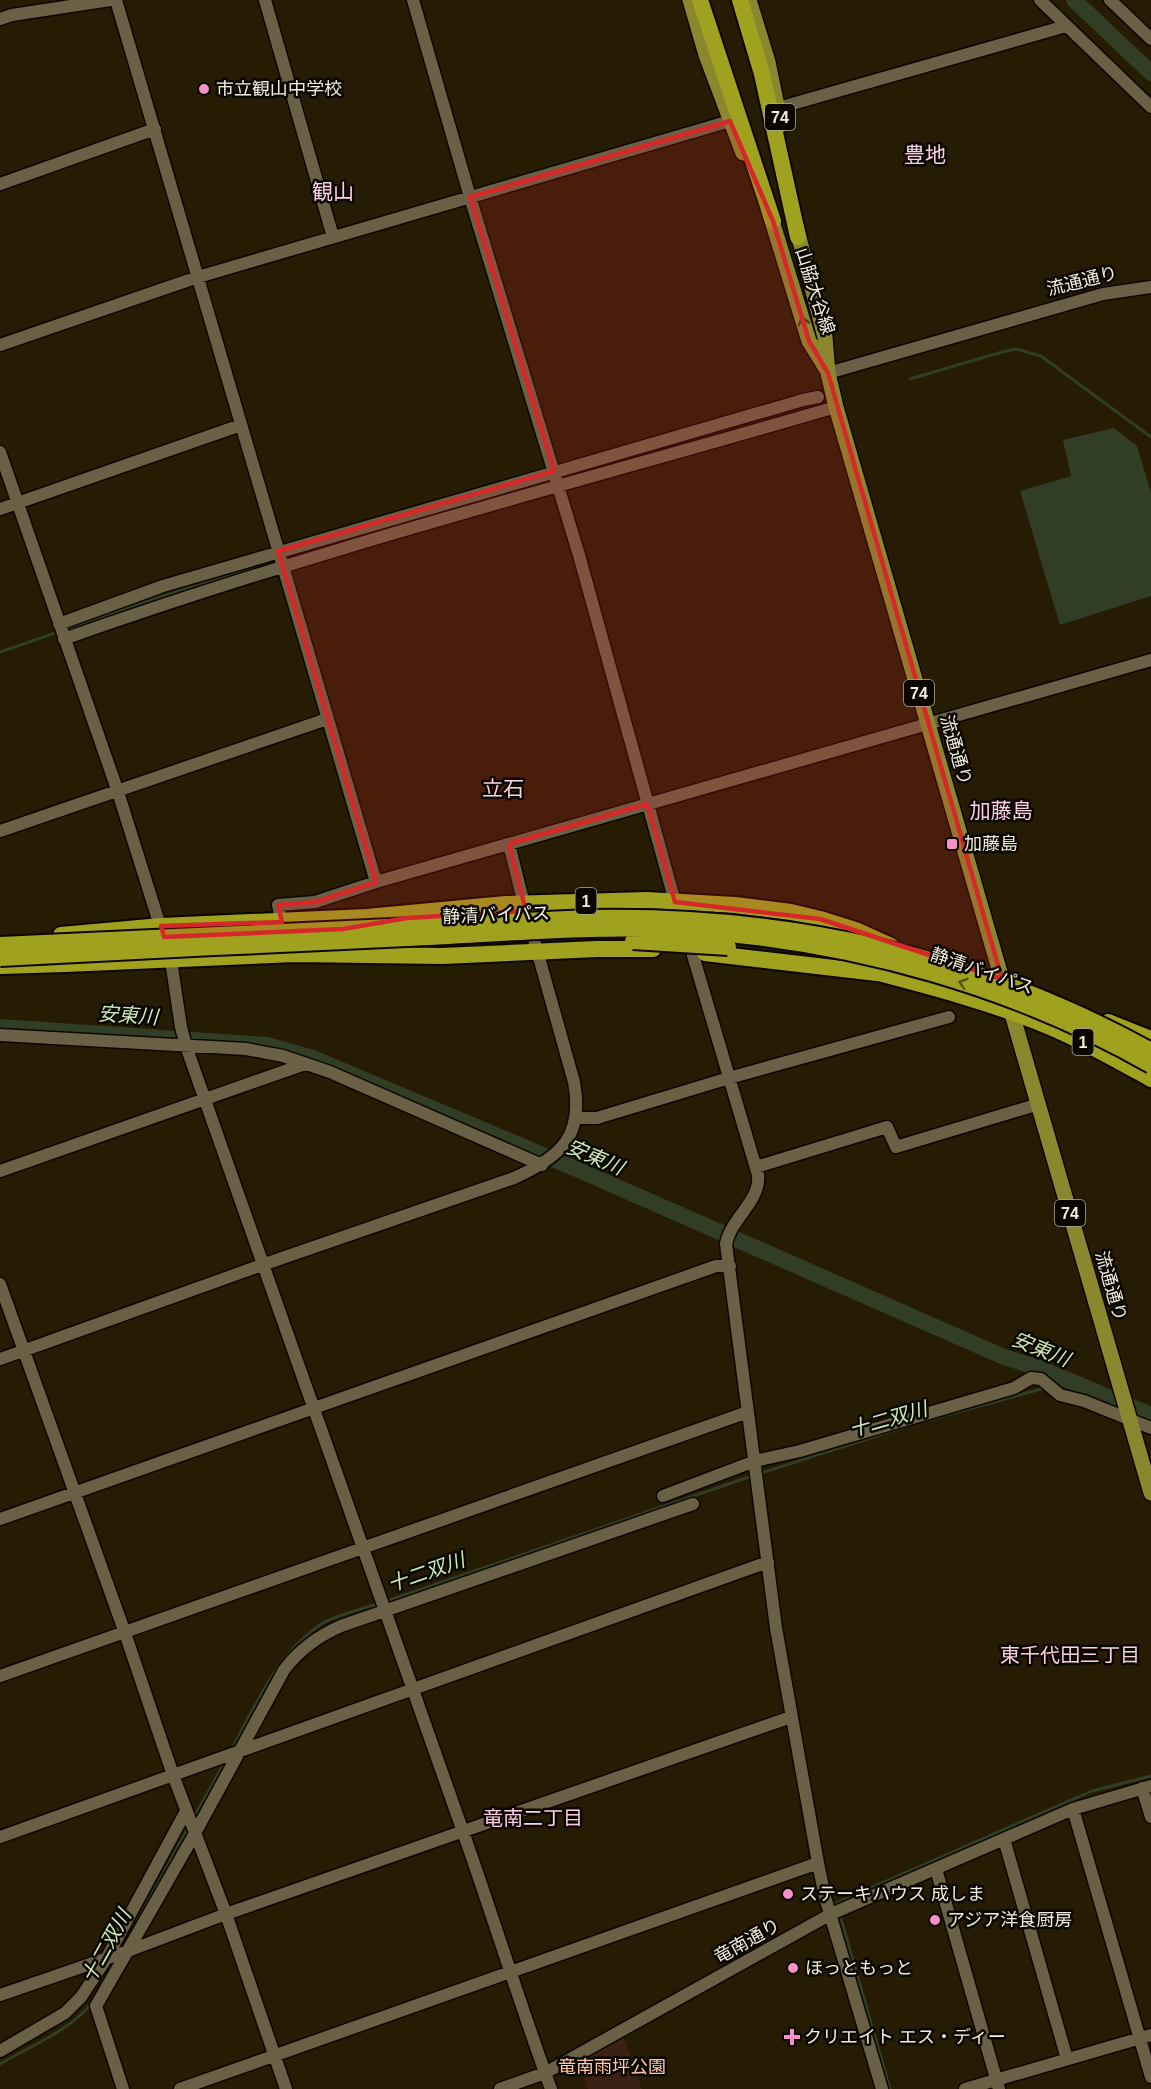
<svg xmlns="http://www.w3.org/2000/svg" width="1151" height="2089" font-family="Helvetica,'Noto Sans JP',sans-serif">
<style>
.green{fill:#3a2114}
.water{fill:#313e25}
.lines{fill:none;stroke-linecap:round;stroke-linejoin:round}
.stream{stroke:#313e25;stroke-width:3}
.river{stroke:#313e25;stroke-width:16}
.minor-casing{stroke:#0e0600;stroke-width:15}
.major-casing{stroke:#0e0600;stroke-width:18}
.highway-casing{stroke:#0e0600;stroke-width:20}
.minor{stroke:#6a6045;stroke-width:12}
.major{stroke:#8a872e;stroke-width:15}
.highway{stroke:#9fa11f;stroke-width:16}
.highway-bridge-casing{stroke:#0e0600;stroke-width:20;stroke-linecap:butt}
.highway-bridge{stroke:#9fa11f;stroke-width:16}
.oneway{stroke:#444115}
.oneway2{stroke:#545410}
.marked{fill:#d62828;fill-opacity:0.2;stroke:#d62828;stroke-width:4.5;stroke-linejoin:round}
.poi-dot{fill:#f98fca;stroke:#0a0701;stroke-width:2}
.labels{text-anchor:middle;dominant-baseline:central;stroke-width:5;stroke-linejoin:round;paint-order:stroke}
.shield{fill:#0a0701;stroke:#aca89b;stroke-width:1.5}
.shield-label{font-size:16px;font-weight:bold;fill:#f2eddd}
.poi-label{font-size:18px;fill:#f2eddd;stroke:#0a0701;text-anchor:start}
.street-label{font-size:18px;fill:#f2eddd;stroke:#0a0701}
.park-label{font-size:18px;fill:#ffc8ab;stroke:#0a0701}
.water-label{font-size:20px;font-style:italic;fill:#ceeab7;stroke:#0a0701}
.neighbourhood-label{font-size:20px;fill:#fccee5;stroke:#0a0701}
.quarter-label{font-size:21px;fill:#fccee5;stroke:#0a0701}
</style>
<rect width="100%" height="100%" fill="#251c03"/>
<path class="green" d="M623 2036 642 2089H588L579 2063Z"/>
<path class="water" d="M1114 428 1137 446 1151 493V596L1060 625 1020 491 1071 476 1063 440Z"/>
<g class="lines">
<path class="stream" d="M910 379 1002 352 1016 349 1041 356 1151 437
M64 630 184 589 278 562
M0 652 58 632
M1055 1386 1070 1382
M758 1474 917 1423 1045 1388
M387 1601 752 1476
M232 1749C256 1704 278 1652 323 1623 337 1615 365 1608 380 1603
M194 1817 226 1760
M836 1903 1092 1791 1151 1776
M841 1919 890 2089
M138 1920 189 1826
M0 2064C28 2047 74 2029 92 2002"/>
<path class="river" d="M1074 0 1151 73
M0 1027 267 1045 313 1058 581 1171 1004 1357 1039 1368 1151 1415"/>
<g class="minor-casing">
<path id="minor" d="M116 0 376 882
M265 0 333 237
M413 0 470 197 579 555 675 902
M1040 0 1151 107
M1110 0 1151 39
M0 19 12 15 110 0
M778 108 1066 26
M0 184 155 129
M0 345 198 277 730 121
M828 373 1103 294 1151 287
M0 452 118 792 162 932
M0 509 241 425
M59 624 163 586 803 400 818 397
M64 639C317 549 578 482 836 407
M0 831 327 719
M282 922 278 905 315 902 376 882 1151 660
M692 952 758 1175C761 1201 731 1218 726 1244L776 1628 818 1863 825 1897 882 2089
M170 954 181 1027 186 1046C277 1306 370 1566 461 1826 492 1913 519 2002 551 2089
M0 1035 246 1049 283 1056 330 1072 542 1165
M576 1118H597L729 1078 949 1017
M756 1167 887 1127 896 1147 1039 1104
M0 1171 305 1064
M0 1284 125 1633 173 1775 226 1914 286 2089
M0 1359 262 1265 514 1178C561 1157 584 1136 574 1082L524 904 509 844
M663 1496 755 1461 800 1451 1014 1388 1031 1378 1041 1379 1060 1395 1084 1401 1151 1428
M0 1519 716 1266H730
M0 1676 748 1412
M1142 1788 1151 1817
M1073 1809 1151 2077
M0 1837 768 1562
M1004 1839 1067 2059
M936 1869 999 2089
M0 1995 128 1951 226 1914 791 1717
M0 2051 65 2013 81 1997 106 1959 186 1811
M123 2089 96 2006 194 1835 284 1670C299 1650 318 1636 341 1626L693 1504
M180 2089 818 1863
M500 2089 545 2073 831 1914 1073 1809 1151 1786
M965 2089 1151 2035"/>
</g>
<g class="major-casing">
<path id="major" d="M690 0 706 55 743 153
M749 0 768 62 781 125
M769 211 809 341 827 370
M796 226 825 337 828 373 836 407 1151 1493"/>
</g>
<g class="highway-casing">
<path id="highway" d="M700 0 773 221
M740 0 762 74 798 237
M61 935 161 926 367 917 506 904 647 900 735 905 791 912 820 919 858 931 891 946
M705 953 877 973
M0 966 65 964 295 954 442 956 597 949H653
M867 970C928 986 990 1002 1048 1026 1084 1041 1117 1060 1151 1079
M1108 1022 1151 1039"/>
</g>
<use href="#minor" class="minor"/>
<use href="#major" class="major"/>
<use href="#highway" class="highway"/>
<g class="highway-bridge-casing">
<path id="highway-bridge" d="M633 941 728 947
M0 945 589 918C785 914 979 955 1151 1051
M0 958C136 951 271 944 407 938 503 934 600 924 696 931 855 943 1012 986 1151 1065"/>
</g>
<use href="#highway-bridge" class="highway-bridge"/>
</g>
<defs><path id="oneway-chevron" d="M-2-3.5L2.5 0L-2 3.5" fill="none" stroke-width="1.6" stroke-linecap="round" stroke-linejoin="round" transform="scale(1.5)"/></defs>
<use class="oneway" href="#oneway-chevron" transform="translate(803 321) rotate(-106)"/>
<use class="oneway2" href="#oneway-chevron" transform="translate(963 983) rotate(-163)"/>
<path class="marked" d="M730 121 773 221 809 341 828 373 1002 979 820 919 675 902 647 804 509 844 526 911 407 918 343 929 164 937 161 926 282 922 278 905 315 902 376 882 278 551 554 471 470 197Z"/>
<g class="poi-dot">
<circle cx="204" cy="89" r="6"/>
<rect x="946" y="838" width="12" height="12" rx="3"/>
<circle cx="788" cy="1894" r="6"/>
<circle cx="935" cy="1920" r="6"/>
<circle cx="793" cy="1968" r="6"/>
<path d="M789 2028h6v6h6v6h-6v6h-6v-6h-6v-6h6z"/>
</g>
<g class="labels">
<g class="shield">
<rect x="765" y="104" width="30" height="26" rx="4.5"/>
<rect x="904" y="680" width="30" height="26" rx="4.5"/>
<rect x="575.5" y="888" width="21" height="26" rx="4.5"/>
<rect x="1072.5" y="1029" width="21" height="26" rx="4.5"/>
<rect x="1055" y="1200" width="30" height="26" rx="4.5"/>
</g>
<g class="shield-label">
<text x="780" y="117">74</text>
<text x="919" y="693">74</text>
<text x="586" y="901">1</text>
<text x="1083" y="1042">1</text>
<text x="1070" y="1213">74</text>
</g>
<g class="poi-label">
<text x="216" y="89">市立観山中学校</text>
<text x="964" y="844">加藤島</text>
<text x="800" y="1894">ステーキハウス 成しま</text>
<text x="947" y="1920">アジア洋食厨房</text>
<text x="805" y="1968">ほっともっと</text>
<text x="804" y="2037">クリエイト エス・ディー</text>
</g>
<g class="street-label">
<text transform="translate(1082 281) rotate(-14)">流通通り</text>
<text transform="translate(815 291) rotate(72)">山脇大谷線</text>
<text transform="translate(956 750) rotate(74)">流通通り</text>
<text transform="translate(496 915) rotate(-2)">静清バイパス</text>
<text transform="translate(982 971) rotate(19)">静清バイパス</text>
<text transform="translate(1111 1286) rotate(74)">流通通り</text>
<text transform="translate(747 1941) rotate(-29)">竜南通り</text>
</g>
<g class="park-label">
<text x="612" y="2067">竜南雨坪公園</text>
</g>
<g class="water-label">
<text transform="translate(128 1015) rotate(4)">安東川</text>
<text transform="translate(595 1157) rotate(23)">安東川</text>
<text transform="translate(1041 1349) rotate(22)">安東川</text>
<text transform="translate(888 1419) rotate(-16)">十二双川</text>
<text transform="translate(426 1572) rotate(-19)">十二双川</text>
<text transform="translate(106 1946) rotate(-61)">十二双川</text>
</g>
<g class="neighbourhood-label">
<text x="1070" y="1655">東千代田三丁目</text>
<text x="533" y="1818">竜南二丁目</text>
</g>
<g class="quarter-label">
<text x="925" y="154">豊地</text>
<text x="333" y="191">観山</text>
<text x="503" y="788">立石</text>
<text x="1001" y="810">加藤島</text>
</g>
</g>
</svg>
